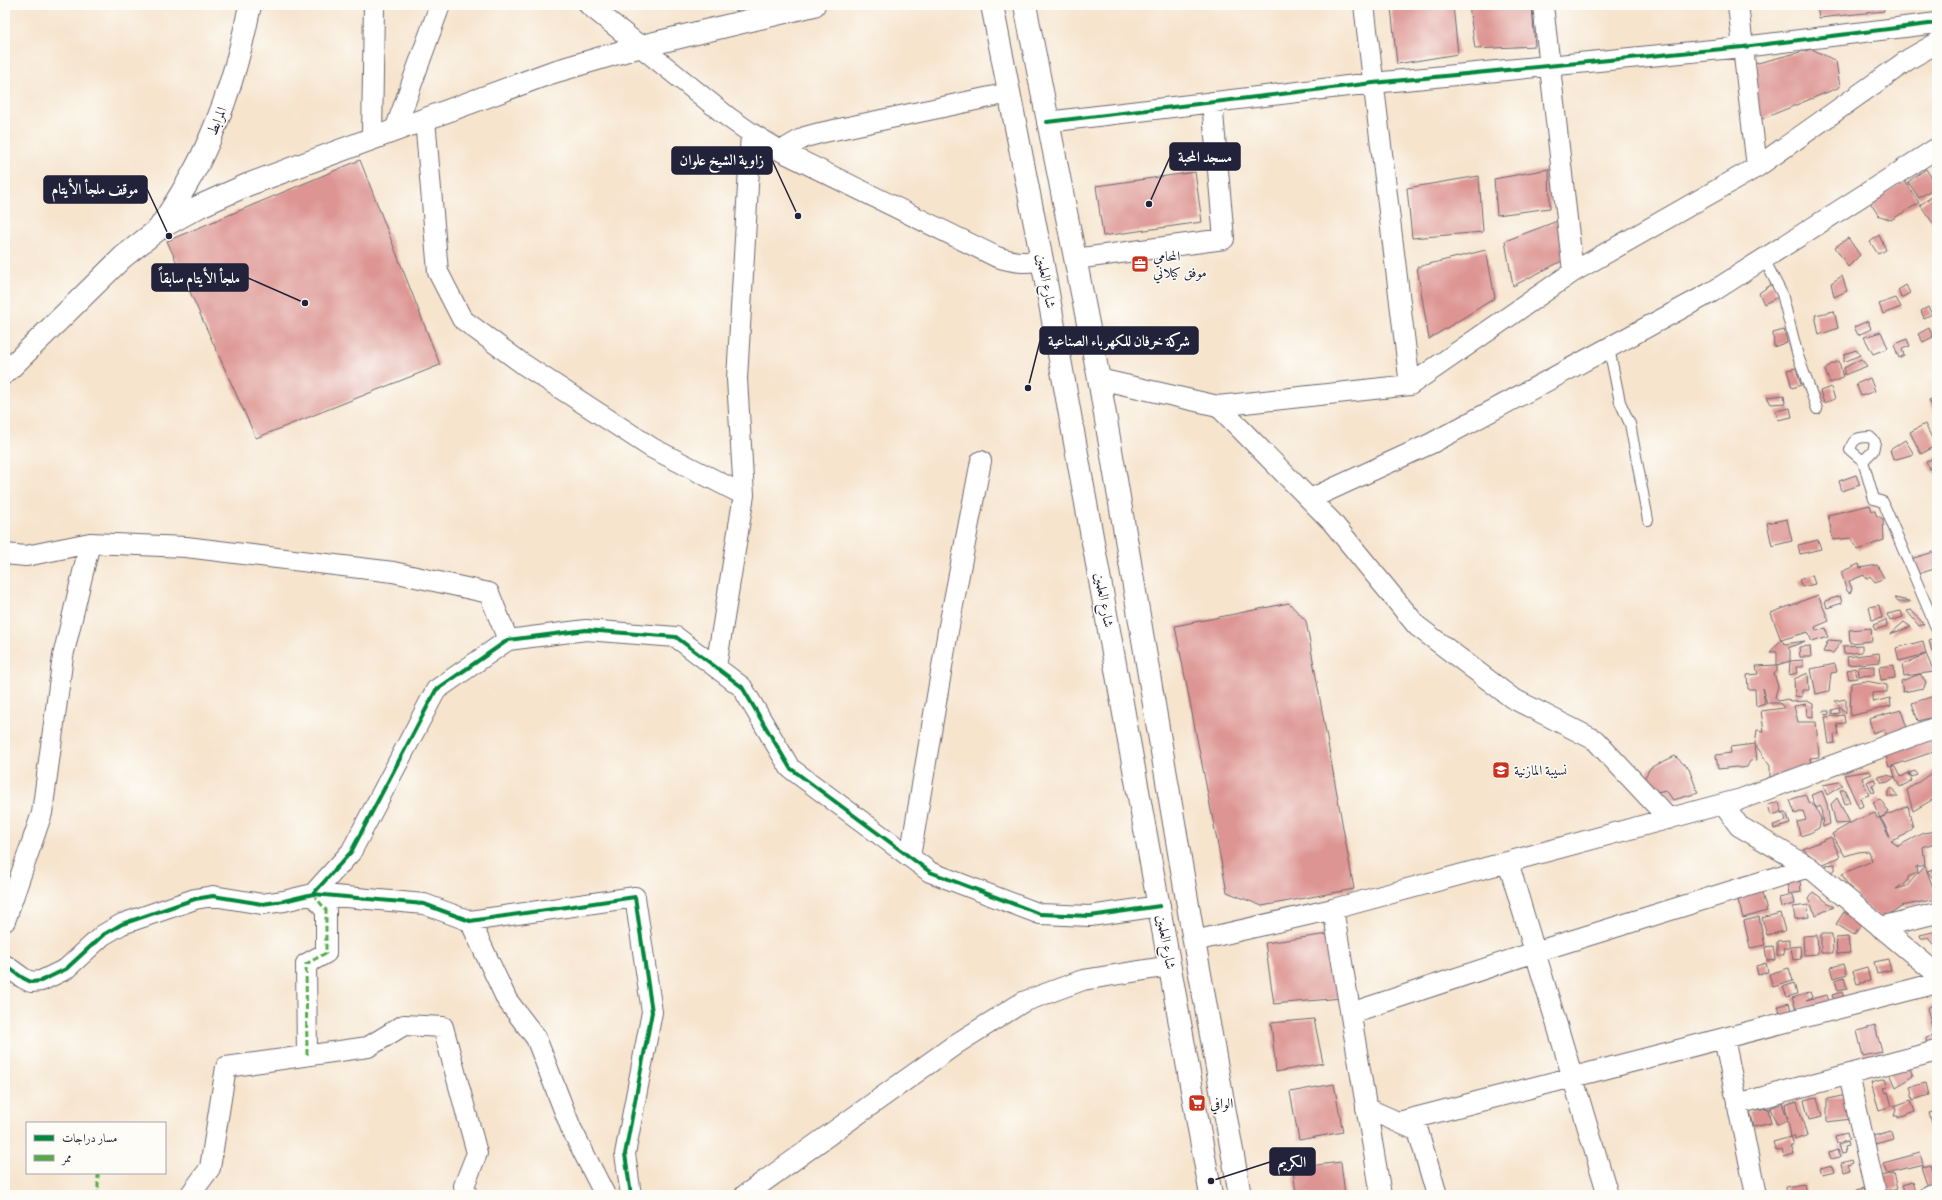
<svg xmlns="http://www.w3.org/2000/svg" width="1942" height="1200" font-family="Alegreya,Amiri,serif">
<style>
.building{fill:#dd9593;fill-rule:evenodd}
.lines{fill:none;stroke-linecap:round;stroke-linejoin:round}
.lane-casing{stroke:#6c666e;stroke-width:12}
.street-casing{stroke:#6c666e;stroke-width:22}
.secondary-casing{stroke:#6c666e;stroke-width:24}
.primary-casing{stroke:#6c666e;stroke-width:24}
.lane{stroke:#fff;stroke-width:10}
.street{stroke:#fff;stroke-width:20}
.secondary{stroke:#fff;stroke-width:22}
.primary{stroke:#fff;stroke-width:22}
.quiet{stroke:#53aa46;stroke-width:3;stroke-dasharray:6 3;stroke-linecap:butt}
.cycleway-casing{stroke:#fdfcf7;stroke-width:6}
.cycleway{stroke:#00873e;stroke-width:4}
.labels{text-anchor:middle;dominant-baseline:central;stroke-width:3;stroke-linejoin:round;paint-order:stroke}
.street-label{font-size:14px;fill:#22223b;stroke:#fdfcf7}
.poi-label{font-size:14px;fill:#22223b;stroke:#fdfcf7;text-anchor:start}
.leader{fill:none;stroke:#22223b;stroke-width:1.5}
.callout-dot{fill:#22223b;stroke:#fdfcf7;stroke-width:1.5}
.callout{fill:#22223b;stroke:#22223b;stroke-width:1.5}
.callout-label{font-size:15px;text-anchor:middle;font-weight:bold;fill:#fff}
</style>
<rect width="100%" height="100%" fill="#fdfcf7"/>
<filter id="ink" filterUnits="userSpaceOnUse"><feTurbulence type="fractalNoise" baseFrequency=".025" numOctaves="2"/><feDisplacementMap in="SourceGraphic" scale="8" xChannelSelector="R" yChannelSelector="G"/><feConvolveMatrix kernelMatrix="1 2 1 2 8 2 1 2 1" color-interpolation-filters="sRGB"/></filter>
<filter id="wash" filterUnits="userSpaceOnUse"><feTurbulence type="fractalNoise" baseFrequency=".012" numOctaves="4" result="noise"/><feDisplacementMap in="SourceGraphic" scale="16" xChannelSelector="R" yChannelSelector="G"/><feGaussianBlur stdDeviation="0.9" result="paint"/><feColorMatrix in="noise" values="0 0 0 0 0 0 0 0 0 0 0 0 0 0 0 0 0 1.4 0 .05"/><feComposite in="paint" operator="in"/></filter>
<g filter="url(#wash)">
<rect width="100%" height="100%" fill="#f6e4cd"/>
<g id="blocks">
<path class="building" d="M1415 5H1453L1458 54 1397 64 1391 7Z
M1469 5H1532L1535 46 1475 49Z
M1817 5H1883L1884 11 1819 18Z
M1812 49 1836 61 1840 87 1757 121 1754 64Z
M360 160 440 365 256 438 167 241Z
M1549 169 1550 208 1497 215 1494 179Z
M1926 169 1937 186 1919 198 1908 182Z
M1195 172 1202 222 1103 236 1096 186Z
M1479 176 1483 232 1412 238 1407 188Z
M1905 181 1919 203 1891 220 1878 215 1870 202Z
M1937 193V220L1933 223 1920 205Z
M1560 220 1564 260 1513 286 1505 241Z
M1879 235 1886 250 1878 254 1870 242Z
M1848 238 1860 255 1848 267 1835 247Z
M1486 250 1495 298 1429 339 1417 267Z
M1842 276 1847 291 1834 297 1831 283Z
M1772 284 1778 297 1764 304 1759 293Z
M1906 285 1910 293 1901 298 1898 290Z
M1896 298 1901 307 1883 314 1879 304Z
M1928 307 1932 314 1924 318 1921 311Z
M1834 311 1838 328 1819 335 1815 315Z
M1868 321 1871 329 1858 335 1854 327Z
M1929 328 1933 337 1923 342 1918 334Z
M1784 330 1787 342 1774 347 1773 333Z
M1881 332 1888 348 1873 354 1864 337Z
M1907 339 1910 346 1902 349 1904 355 1899 358 1894 345Z
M1856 350 1860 355 1844 362V354Z
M1861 359 1867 366 1844 375V368Z
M1839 361 1843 378 1830 383 1825 370 1830 365Z
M1796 368 1801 385 1792 388 1787 370Z
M1870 378 1875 391 1861 396 1856 384Z
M1831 387 1835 399 1824 403 1820 391Z
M1784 395 1785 403 1771 404 1767 397Z
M1937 397V412L1935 413 1929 400Z
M1790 408 1792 417 1778 420 1776 411Z
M1925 424 1936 446 1921 454 1910 432Z
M1905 440 1914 454 1893 460 1890 450Z
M1937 456V470L1932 473 1926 462Z
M1856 475 1860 485 1842 491 1839 481Z
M1870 505 1872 511H1875L1876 515 1883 519 1884 540 1858 550 1851 538 1833 540 1828 515Z
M1787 519 1792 541 1772 546 1767 523Z
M1818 540 1821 549 1800 554 1798 545Z
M1937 551V568L1912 576 1907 560Z
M1859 564 1860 568 1877 565 1884 578 1875 582 1870 576 1866 579 1864 575 1849 581 1852 589 1850 593 1847 591 1841 572Z
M1812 575 1815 584 1802 587 1799 580Z
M1818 595 1829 621 1815 627 1816 631 1826 628 1828 637 1812 642 1808 632 1781 640 1771 613Z
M1840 596 1842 603 1827 608 1825 601Z
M1895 598 1909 601V602H1898Z
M1289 603 1306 621 1354 889 1262 906 1227 892 1175 626Z
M1879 605 1882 618 1872 620 1869 607Z
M1911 610 1924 624 1919 626 1907 611Z
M1901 611 1903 617 1890 621 1887 614Z
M1886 620 1887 626 1875 630 1873 625Z
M1904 622 1911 627 1890 634Z
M1871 628 1872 641 1850 643 1849 630Z
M1936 638 1937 650 1932 652 1929 640Z
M1781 640 1785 644 1805 641 1788 648 1790 650V661L1777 665V652H1770Z
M1828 640 1842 641 1833 653 1823 652Z
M1923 641 1926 654 1899 661 1896 648Z
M1862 645V652L1844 654 1843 646Z
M1810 646 1811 657H1800L1799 647Z
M1879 653 1880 662 1848 665 1847 657Z
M1926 654 1934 672 1904 676 1902 665Z
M1803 660V667H1796L1797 673 1789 675 1790 661Z
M1835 664 1837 672 1831 673 1829 691 1816 694 1811 669Z
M1777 665V671L1774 674 1778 686 1775 697 1778 701 1788 699 1790 702 1807 701 1813 704V717L1807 716 1806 704 1794 706 1798 722H1816L1819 757 1810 758 1812 769 1770 778V766L1755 744 1757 730 1764 731 1761 711 1784 708 1780 703H1767L1762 688 1765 703 1756 706 1755 689H1748L1747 675 1758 674 1756 666Z
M1894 665 1895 678 1881 680 1879 667Z
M1874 666V675L1859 676 1858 667Z
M1855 668 1857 678 1849 679 1847 670Z
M1808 673 1809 690H1802V697L1795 696 1794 679Z
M1920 674 1926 682 1924 688 1903 692 1901 681Z
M1866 681 1887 685V692L1872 693V699L1873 702 1890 698 1891 706 1850 716 1851 683Z
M1937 695V716L1918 721 1912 703Z
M1846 699V713L1835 701Z
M1839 708 1840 713 1832 714V710Z
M1901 710 1908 731 1886 737 1884 729 1873 733 1869 719Z
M1824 711H1829V714L1825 715Z
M1844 715 1845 723 1837 724 1839 734 1834 735 1835 743 1829 744 1825 717Z
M1931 734 1936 751 1889 767 1884 749Z
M1755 744 1757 760 1750 761 1747 767 1742 768 1736 767 1718 769 1716 755 1731 753 1730 747Z
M1675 756 1689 769 1698 793 1673 800 1666 790 1657 792 1644 779 1650 768Z
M1892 766 1896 767 1901 777 1909 773 1912 781 1900 787 1895 777 1888 782 1882 783 1878 777 1886 775 1895 777Z
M1937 769V797L1913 811 1907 790Z
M1869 771 1872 774 1862 778 1869 795 1860 798 1863 806 1859 808 1844 775Z
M1915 771 1917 775 1912 777 1909 773Z
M1874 779 1876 783 1872 785 1875 792 1872 793 1867 782Z
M1839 782 1843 785 1827 795 1823 785Z
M1892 788 1898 797H1888V791Z
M1840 790H1845L1850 802 1845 804Z
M1822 791 1827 804 1830 824 1823 827 1821 806 1816 808 1821 819 1819 828 1810 833 1800 836 1797 822 1806 820 1803 811 1795 814 1790 800 1805 794 1809 804 1811 803 1816 808 1811 795Z
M1837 798 1850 823 1836 824 1831 804Z
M1880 799 1889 812 1880 818 1908 806 1913 828 1905 835 1891 841 1898 846 1923 833 1937 831V842L1923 847 1925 865 1916 867 1917 873 1908 877V880L1896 889 1907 886 1925 865 1927 871 1937 868V883L1927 871 1937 899 1901 906 1882 919 1870 910 1848 886 1842 874 1872 861 1869 851 1858 852 1845 856 1832 834 1856 820 1875 813 1877 818H1880L1873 802ZM1880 818 1884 823 1890 837H1889Z
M1779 802 1782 812 1771 815 1768 805Z
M1784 812H1786L1790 824 1774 829 1773 825 1786 821 1784 813H1782Z
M1831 837 1840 857 1821 865 1803 849Z
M1835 864V870L1828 873 1826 865Z
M1800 881 1801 892 1789 894 1787 882Z
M1760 887 1767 911 1743 918 1736 893Z
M1813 892 1834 907 1816 915 1808 899Z
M1793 895 1795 904 1781 907 1779 898Z
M1808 905 1809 917 1795 919 1793 907Z
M1844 912 1862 923 1854 935 1836 924Z
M1780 913 1785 931 1767 935 1762 918Z
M1759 917 1765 945 1750 948 1744 921Z
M1937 931 1936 948 1928 938H1921L1920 935Z
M1329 934 1342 998 1274 1004 1265 943Z
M1821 934H1832L1833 953H1821Z
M1817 935 1818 954 1804 955 1803 936Z
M1848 937 1850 953 1837 954 1836 938Z
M1789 940V948H1783L1784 955H1777V941Z
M1773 946 1775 960 1767 961 1765 947Z
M1800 946 1801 959 1793 960 1791 947Z
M1888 959 1891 970 1877 973 1874 962Z
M1766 963 1768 972 1758 975 1756 966Z
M1844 964 1847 974 1834 978 1831 967Z
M1867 967 1870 981 1857 984 1853 971Z
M1789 968 1793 981 1773 987 1769 974Z
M1844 977 1847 989 1838 991 1835 980Z
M1794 983 1797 994 1787 997 1783 987Z
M1811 992 1813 997 1806 1000 1827 995 1831 1008 1808 1007 1796 1009 1792 998Z
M1842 992 1845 1000 1835 1003 1832 995Z
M1789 1003 1792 1014 1781 1018 1778 1006Z
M1937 1003V1031L1933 1032 1927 1008Z
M1314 1019 1323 1063 1276 1072 1271 1023Z
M1875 1026 1882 1052 1863 1056 1857 1031Z
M1937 1035V1043L1927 1047 1926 1038Z
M1909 1066 1913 1076 1896 1087 1889 1071Z
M1885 1079 1888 1087 1883 1088 1885 1093 1888 1092 1892 1106 1879 1110 1871 1083Z
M1926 1083 1929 1095 1913 1100 1910 1087Z
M1334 1084 1343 1132 1299 1140 1290 1092Z
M1847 1095 1850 1119 1827 1122V1099Z
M1817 1097 1822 1117 1809 1120 1804 1100Z
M1911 1100 1915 1112 1898 1118V1116H1894L1896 1110 1894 1106Z
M1797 1101 1807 1136 1795 1140V1137H1791L1788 1121 1777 1125 1770 1108 1782 1103 1788 1120 1785 1105Z
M1768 1108 1771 1123 1754 1127 1750 1111Z
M1937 1111V1121L1932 1123 1929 1113Z
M1891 1131 1893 1139 1875 1144 1873 1136Z
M1847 1133 1849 1140 1837 1143 1835 1136Z
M1791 1137 1794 1146H1791L1794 1154 1784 1157 1782 1149 1776 1151 1773 1142Z
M1847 1142 1848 1146 1844 1147 1845 1153 1841 1154 1838 1145Z
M1837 1150 1840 1157 1831 1159 1829 1153Z
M1920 1153 1923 1164 1887 1173 1883 1163Z
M1852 1160 1853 1163 1848 1165 1850 1170 1843 1172 1841 1163Z
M1341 1162 1345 1195H1296L1293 1168Z
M1931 1164 1935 1177H1937V1188L1929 1190 1921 1166Z
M1833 1166 1835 1172 1822 1175 1820 1169Z
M1894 1173 1898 1188 1880 1193 1877 1177Z
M1913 1182 1917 1195H1907L1903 1185Z
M1804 1184 1806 1192 1786 1195 1785 1187Z
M1863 1188 1865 1195H1839Z
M1895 1191 1897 1195H1884Z"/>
</g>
</g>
<g filter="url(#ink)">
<use href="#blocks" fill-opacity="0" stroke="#6c666e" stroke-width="1"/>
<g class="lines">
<g class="lane-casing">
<path id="lane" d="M1764 259 1782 294 1798 356 1817 409
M1609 348 1620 402 1630 424 1648 520
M1863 461 1873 451 1875 442 1870 437C1859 437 1853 438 1850 450L1863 461 1874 499 1883 502 1937 630"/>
</g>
<g class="street-casing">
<path id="street" d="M589 5 728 117 751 133 781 151 997 257C1013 262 1026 264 1042 260
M1364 5 1410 385
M1543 5 1573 272
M1738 5 1757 167
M425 119 438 272 462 319 523 364 652 448 744 495
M1047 122 1373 83 1743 47 1937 23
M395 130 440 5
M372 138 374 5
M781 151 805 137 820 133 1009 93
M1075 259 1224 239 1212 102
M1099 379 1218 406 1332 522 1417 626 1512 698 1595 740 1669 819
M1218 406 1410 385 1573 272 1757 167 1909 59 1937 43
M1310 499 1432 443 1712 292 1937 148
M5 554 26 556 90 543 186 547 393 572 489 593 508 640
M716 667 744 495 737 379 751 133
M1723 804 1739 826 1809 867 1937 974
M910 857 948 631 981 461
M1508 862 1608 1195
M313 894 351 852 436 690 508 640 586 630 676 637 742 687 790 768 930 872 1040 914 1090 916 1160 906
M1333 909 1381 1195
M5 921 42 813 63 656 90 543
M470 921 507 1000 536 1038 571 1128 605 1195
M1880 927 1937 913
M1194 941 1333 909 1741 799 1937 727
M5 965 23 978 31 982 41 981 66 969 103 935 122 924 195 899 213 896 262 904 284 901 313 894 424 904 470 921 635 897 652 1012 625 1154 631 1195
M1351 1013 1535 952 1809 867
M1724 1038 1756 1195
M307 1055 306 964 326 953V910L313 894
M1849 1075 1876 1195
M1737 1104 1937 1051
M1366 1108 1418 1131 1437 1195
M1399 1122 1937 983
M190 1195 210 1168 226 1067 368 1047 404 1025 443 1027 477 1153 464 1186 467 1195
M745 1195 956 1044 1023 1002 1083 980 1170 966
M1930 1195 1937 1193"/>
</g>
<g class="secondary-casing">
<path id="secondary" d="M160 227C175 204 190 181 202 156 225 108 240 57 250 5
M5 373 123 257 160 228 200 206 247 185 550 73 638 47 814 5"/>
</g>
<g class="primary-casing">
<path id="primary" d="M992 5 1042 260 1211 1195
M1025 5 1099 379 1194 941 1240 1195"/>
</g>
<use href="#lane" class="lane"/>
<use href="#street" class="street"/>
<use href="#secondary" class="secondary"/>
<use href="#primary" class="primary"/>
<path class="quiet" d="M307 1055 306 964 326 953V910L313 894
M98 1173V1195"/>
<g class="cycleway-casing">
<path id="cycleway" d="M1047 122 1373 83 1743 47 1937 23
M313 894 351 852 436 690 508 640 586 630 676 637 742 687 790 768 930 872 1040 914 1090 916 1160 906
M5 965 23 978 31 982 41 981 66 969 103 935 122 924 195 899 213 896 262 904 284 901 313 894 424 904 470 921 635 897 652 1012 625 1154 631 1195"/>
</g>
<use href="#cycleway" class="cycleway"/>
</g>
</g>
<defs>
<g id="office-square" transform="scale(0.9)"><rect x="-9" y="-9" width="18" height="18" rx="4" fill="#c8321e" stroke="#fdfcf7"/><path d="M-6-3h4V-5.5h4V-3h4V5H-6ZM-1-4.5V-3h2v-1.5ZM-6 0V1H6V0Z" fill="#fff"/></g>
<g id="school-square" transform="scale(0.9)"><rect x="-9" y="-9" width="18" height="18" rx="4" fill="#c8321e" stroke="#fdfcf7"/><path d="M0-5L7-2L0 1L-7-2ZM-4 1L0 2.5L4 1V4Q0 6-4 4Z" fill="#fff"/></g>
<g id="supermarket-square" transform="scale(0.9)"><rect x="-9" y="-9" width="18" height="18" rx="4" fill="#c8321e" stroke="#fdfcf7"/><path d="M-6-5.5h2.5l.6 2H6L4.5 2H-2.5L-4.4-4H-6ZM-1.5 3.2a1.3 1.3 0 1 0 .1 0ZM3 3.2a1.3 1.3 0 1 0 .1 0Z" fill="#fff"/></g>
</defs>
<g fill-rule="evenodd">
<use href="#office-square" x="1140" y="264"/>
<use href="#school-square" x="1501" y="770"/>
<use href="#supermarket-square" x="1197" y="1103"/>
</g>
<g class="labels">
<g class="street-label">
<text transform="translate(217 121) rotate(-68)">المرابط</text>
<text transform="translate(1046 281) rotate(80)">شارع العلمين</text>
<text transform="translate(1104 600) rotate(80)">شارع العلمين</text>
<text transform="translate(1166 942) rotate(80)">شارع العلمين</text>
</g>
<g class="poi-label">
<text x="1153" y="256">المحامي<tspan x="1153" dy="16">موفق كيلاني</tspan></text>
<text x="1514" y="770">نسيبة المازنية</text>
<text x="1210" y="1103">الوافي</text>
</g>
</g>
<path class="leader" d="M1149 204L1170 157M798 216L772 160M169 236L147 189M305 303L248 278M1028 388L1040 341M1211 1181L1270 1162"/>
<g class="callout-dot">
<circle cx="1149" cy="204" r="4"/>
<circle cx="798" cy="216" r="4"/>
<circle cx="169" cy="236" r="4"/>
<circle cx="305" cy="303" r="4"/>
<circle cx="1028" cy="388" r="4"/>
<circle cx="1211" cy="1181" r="4"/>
</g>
<g class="callout">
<rect x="1170" y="143" width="70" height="27" rx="4"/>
<rect x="672" y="147" width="100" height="27" rx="4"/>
<rect x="44" y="176" width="103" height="27" rx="4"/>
<rect x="152" y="264" width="96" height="27" rx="4"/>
<rect x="1040" y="327" width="158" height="27" rx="4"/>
<rect x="1270" y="1148" width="45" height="27" rx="4"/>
</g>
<g class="callout-label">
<text x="1205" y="162">مسجد المحبة</text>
<text x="722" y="165">زاوية الشيخ علوان</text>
<text x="95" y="194">موقف ملجأ الأيتام</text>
<text x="200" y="283">ملجأ الأيتام سابقاً</text>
<text x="1119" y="346">شركة خرفان للكهرباء الصناعية</text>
<text x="1292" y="1167">الكريم</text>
</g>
<rect width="1942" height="1200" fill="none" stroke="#fdfcf7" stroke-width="20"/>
<rect x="26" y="1122" width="140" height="52" fill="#fdfcf7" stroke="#a5a5ac"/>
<rect x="34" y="1135" width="20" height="6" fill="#00873e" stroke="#a5a5ac"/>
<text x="62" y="1142" font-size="12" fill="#22223b">مسار دراجات</text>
<rect x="34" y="1155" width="20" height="6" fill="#53aa46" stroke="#a5a5ac"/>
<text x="62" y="1162" font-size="12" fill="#22223b">ممر</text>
</svg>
